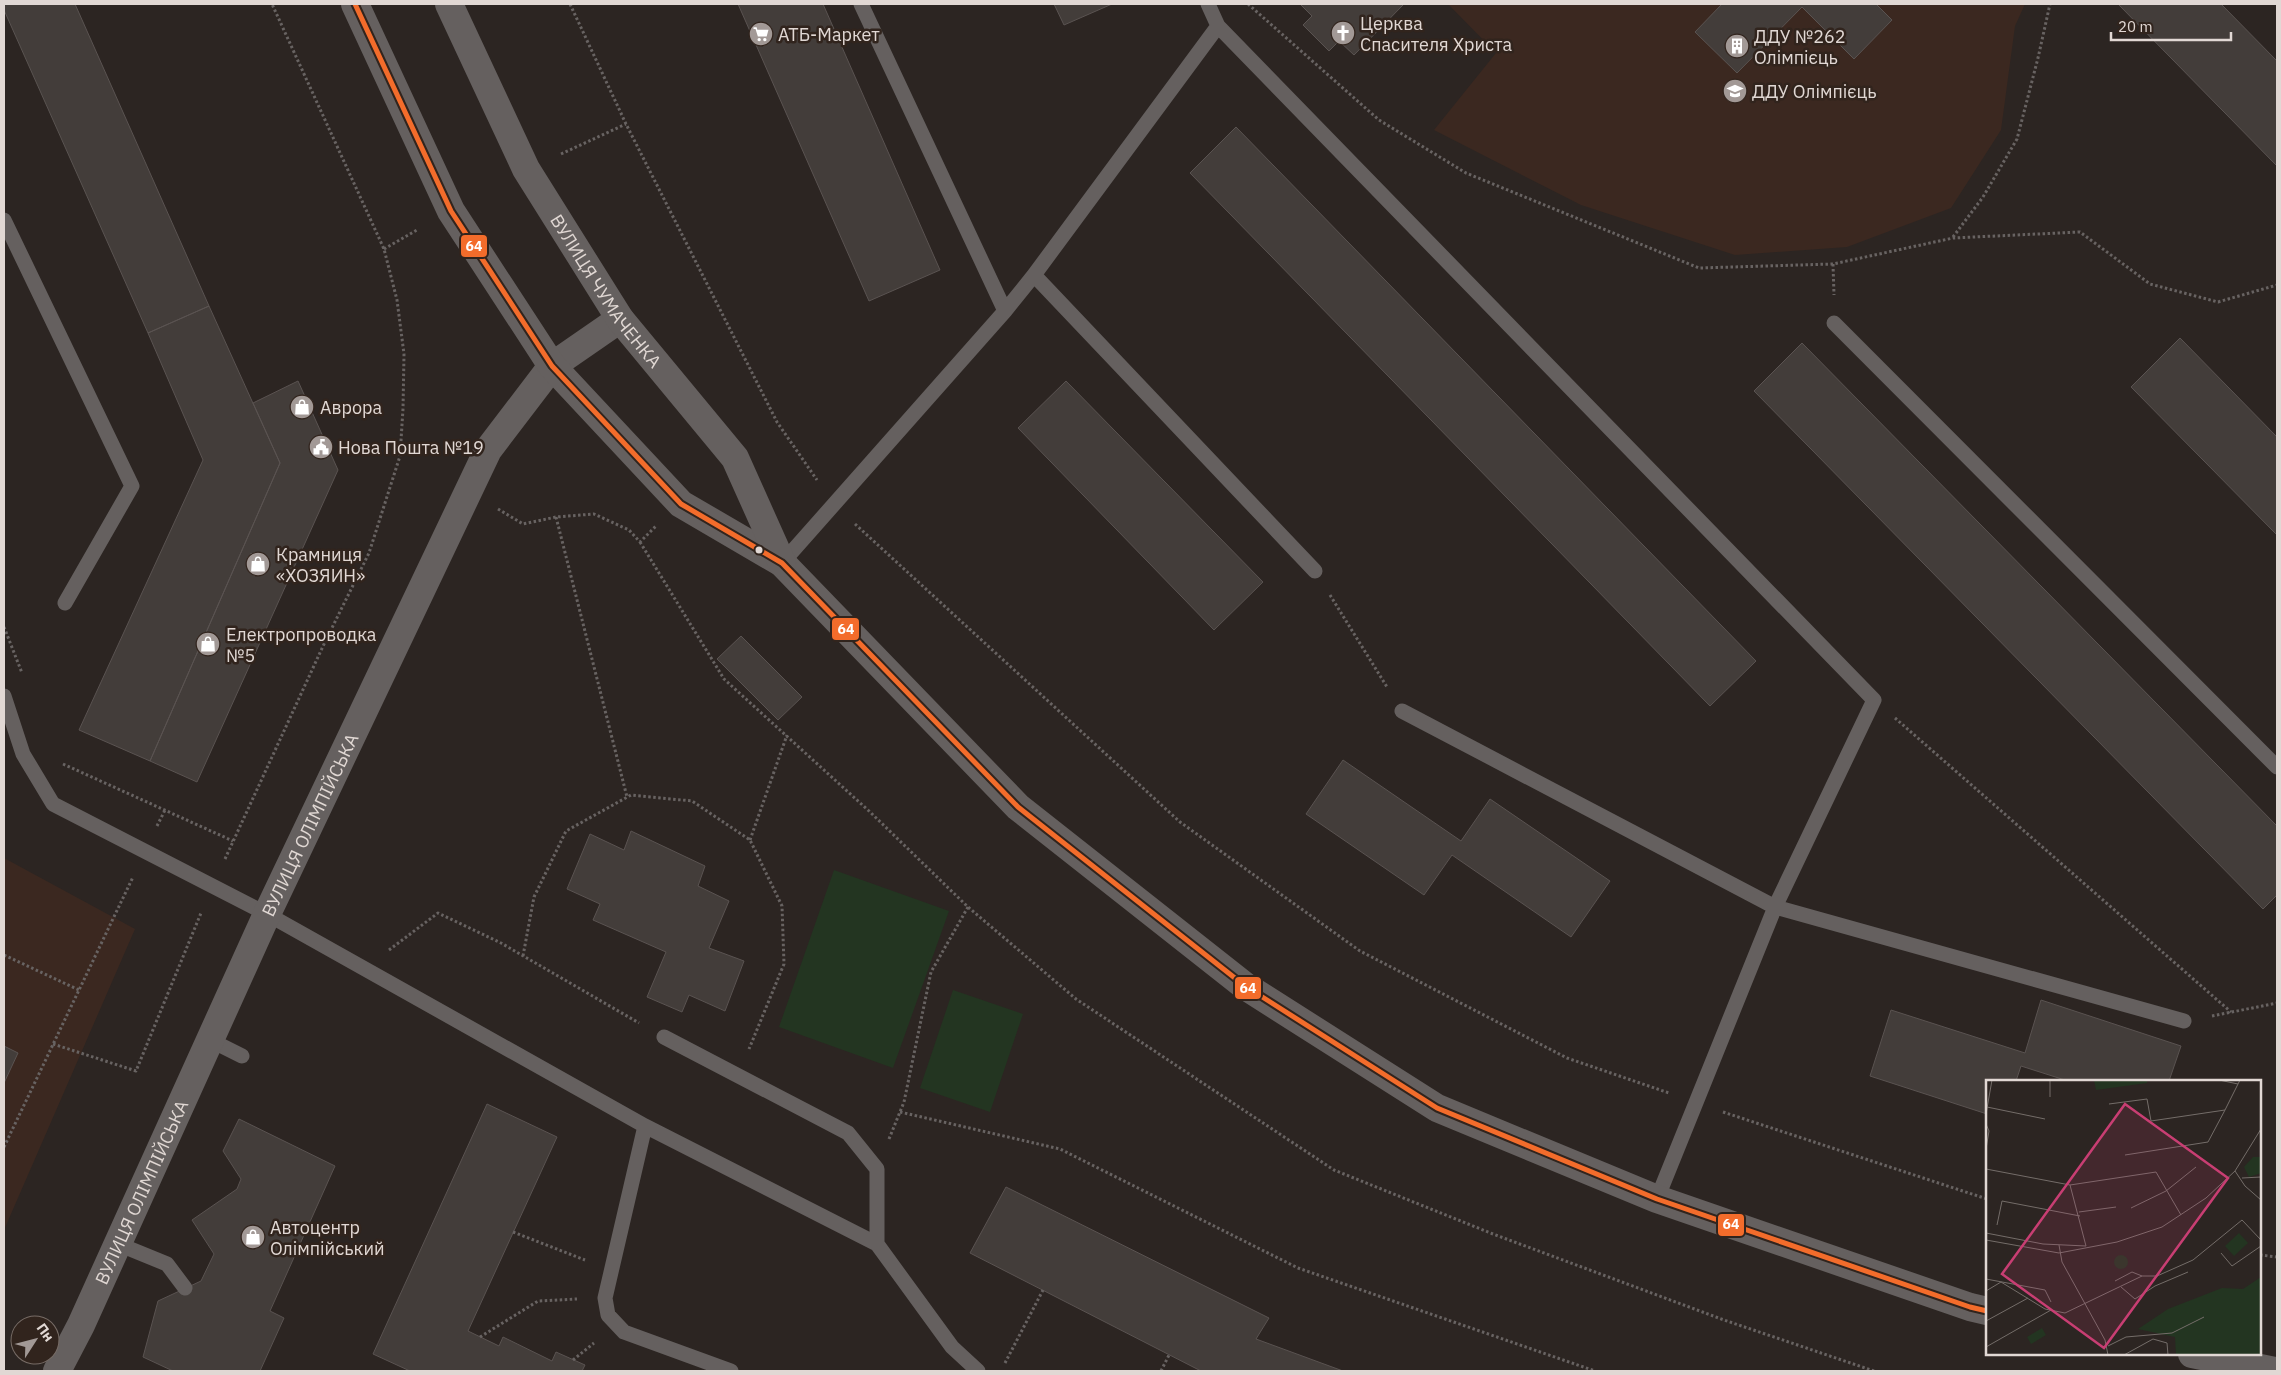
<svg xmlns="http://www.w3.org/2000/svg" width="2281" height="1375" font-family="'IBM Plex Sans',sans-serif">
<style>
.built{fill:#3b2820}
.green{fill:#233521}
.building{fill:#433d3a;stroke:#5a5351}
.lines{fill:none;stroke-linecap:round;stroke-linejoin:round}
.path{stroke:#686362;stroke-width:3;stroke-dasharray:2.5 2.5;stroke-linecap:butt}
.service{stroke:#65605f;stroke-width:15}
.minor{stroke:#65605f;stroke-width:28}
.tertiary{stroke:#65605f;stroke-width:28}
.bus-1-casing{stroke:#31241d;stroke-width:9}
.bus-1{stroke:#f36c2b;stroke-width:5}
.bus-dot{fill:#e1d8d4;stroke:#31241d;stroke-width:2}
.labels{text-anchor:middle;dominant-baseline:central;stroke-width:5;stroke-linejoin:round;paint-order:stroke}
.poi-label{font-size:18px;fill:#e1d8d4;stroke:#31241d;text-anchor:start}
.street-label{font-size:18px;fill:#e1d8d4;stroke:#31241d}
.inset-road{fill:none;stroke:#746d69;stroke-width:1}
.view{fill:#c83e73;fill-opacity:0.15;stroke:#c83e73;stroke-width:2.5}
.inset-edge{fill:none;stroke:#e1d8d4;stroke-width:2.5}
.line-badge{stroke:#31241d;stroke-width:2}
.badge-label{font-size:14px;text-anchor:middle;font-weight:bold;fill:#fff}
</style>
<rect width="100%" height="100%" fill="#2c2522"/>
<path class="built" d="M1448 4H2025L2015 26 2001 130 1951 208 1847 247 1735 255 1581 205 1434 130 1496 53Z
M4 858 135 929 4 1230Z"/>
<path class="green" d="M834 870 949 911 893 1068 779 1027Z
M953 990 1023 1014 990 1112 920 1088Z"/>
<path class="building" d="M4 4H75L209 306 148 333 4 10Z
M738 4H823L940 270 869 301Z
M1054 4H1112L1064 25Z
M1300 4H1404L1354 55 1339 41 1329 51 1303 25 1312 16Z
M1722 4H1876L1892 20 1854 59 1802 7 1737 73 1695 32Z
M2118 4H2221L2277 61V166Z
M1236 127 1756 661 1710 706 1190 173Z
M209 306 280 463 150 761 79 730 203 460 148 333Z
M2180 338 2277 437V535L2131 387Z
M1802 343 2277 826V895L2263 909 1754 391Z
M298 381 338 470 197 782 150 761 280 463 253 403Z
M1066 381 1263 582 1214 630 1018 428Z
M741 636 802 697 778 720 717 659Z
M1343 760 1461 841 1490 799 1610 881 1571 937 1452 855 1424 895 1306 814Z
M631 831 705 866 698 886 729 901 709 948 744 961 725 1011 689 995 682 1012 647 997 666 952 593 920 600 904 567 889 590 834 624 850Z
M2041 1000 2181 1046 2169 1081H2068L2021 1066 2016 1081H1987V1114L1870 1076 1891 1010 2025 1053Z
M4 1046 18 1053 4 1083Z
M487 1104 557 1137 468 1331 499 1346 503 1337 552 1361 556 1352 585 1365 582 1371H410L373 1354Z
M239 1119 335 1166 270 1311 284 1318 260 1371H173L143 1357 158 1301 201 1281 214 1254 192 1220 237 1189 241 1179 223 1151Z
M1006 1187 1269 1318 1256 1339 1343 1371H1201L970 1253Z"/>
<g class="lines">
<path class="path" d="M570 4 626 124 777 422 817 480
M1248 4 1379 120 1466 173 1699 268 1833 264 1953 238 2080 232 2150 284 2218 302 2277 285
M561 154 626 124
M1953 237 1983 197 2017 139 2038 58 2050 4
M384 249 417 230
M1833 264 1834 295
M498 509 523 524 556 517 594 514 629 530 640 542 656 526
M556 517 627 797
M855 524 1180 822 1360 951 1567 1058 1669 1093
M640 542 724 679 869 811 968 907 1076 999 1334 1170 1493 1234 1724 1320 1874 1371
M1330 595 1387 687
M4 627 22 673
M1895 718 2231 1012
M63 764 233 841
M157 826 165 810
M750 840 787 735
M225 859 324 644 369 553 400 456 403 409 404 354 397 300 384 249 272 4
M389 950 438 913 501 943 639 1023
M4 955 79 990
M523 956 534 897 566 831 631 795 692 801 750 840 782 906 784 964 749 1049
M2212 1016 2277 1003
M53 1044 136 1071 201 913
M900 1112 1060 1149 1298 1268 1595 1371
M1723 1112 1987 1199
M889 1139 904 1102 931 972 968 907
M4 1147 133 877
M513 1232 585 1260
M2260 1255 2277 1257
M480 1337 538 1301 577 1299
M573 1360 594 1343
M1005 1363 1043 1290
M1161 1371 1169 1355"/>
<path class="service" d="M861 4 1005 311
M1208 4 1218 26 1874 700 1775 907 1657 1199
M4 220 132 486 65 603
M1034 275 1315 571
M1834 323 2277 767
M782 563 1005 311 1034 275 1218 26
M4 696 23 754 53 804 267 914 645 1126 877 1244 952 1347 978 1371
M1402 711 1775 907 2184 1021
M664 1037 848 1133 877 1169V1244
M210 1040 242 1056
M645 1126 605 1298 608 1315 624 1332 731 1371
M118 1244 167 1264 185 1288"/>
<path class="minor" id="s1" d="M57 1371 81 1325 267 914 488 450 552 366 620 319"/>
<g class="tertiary">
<path d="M355 4 451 211 552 366 681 504 782 563 1018 807 1245 986 1437 1108 1657 1199 1970 1307 1987 1311"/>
<path id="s2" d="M449 4 526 169 620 319 735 458 782 563"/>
<path d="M2192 1354 2275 1371"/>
</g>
<g class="bus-1-casing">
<path id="bus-1" d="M355 4 451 211 552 366 681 504 782 563 1018 807 1245 986 1437 1108 1657 1199 1970 1307 1987 1311"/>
</g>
<use href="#bus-1" class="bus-1"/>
</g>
<defs>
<g id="church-disc" transform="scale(1.25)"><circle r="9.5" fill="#a29996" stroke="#31241d"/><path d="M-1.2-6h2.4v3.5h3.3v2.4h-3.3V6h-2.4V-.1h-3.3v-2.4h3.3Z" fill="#fff"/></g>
<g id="supermarket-disc" transform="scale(1.25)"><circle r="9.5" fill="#a29996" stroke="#31241d"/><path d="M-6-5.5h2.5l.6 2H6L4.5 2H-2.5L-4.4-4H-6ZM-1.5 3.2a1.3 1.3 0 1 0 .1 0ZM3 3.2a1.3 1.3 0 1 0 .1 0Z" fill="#fff"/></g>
<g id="building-disc" transform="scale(1.25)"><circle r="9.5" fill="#a29996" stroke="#31241d"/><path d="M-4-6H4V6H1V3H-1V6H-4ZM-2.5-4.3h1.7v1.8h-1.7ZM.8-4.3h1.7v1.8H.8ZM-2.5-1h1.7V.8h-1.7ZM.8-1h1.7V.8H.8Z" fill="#fff"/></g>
<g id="school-disc" transform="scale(1.25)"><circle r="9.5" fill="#a29996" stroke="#31241d"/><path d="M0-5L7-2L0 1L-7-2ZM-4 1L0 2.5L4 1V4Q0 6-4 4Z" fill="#fff"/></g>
<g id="shop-disc" transform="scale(1.25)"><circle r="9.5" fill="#a29996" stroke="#31241d"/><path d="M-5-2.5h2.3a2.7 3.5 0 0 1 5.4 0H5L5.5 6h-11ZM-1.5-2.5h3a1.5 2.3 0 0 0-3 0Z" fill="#fff"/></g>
<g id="civic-disc" transform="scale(1.25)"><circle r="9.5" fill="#a29996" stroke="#31241d"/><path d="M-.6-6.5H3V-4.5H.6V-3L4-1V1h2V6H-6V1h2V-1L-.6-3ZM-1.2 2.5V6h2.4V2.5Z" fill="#fff"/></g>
</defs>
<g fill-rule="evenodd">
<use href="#church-disc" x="1343" y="33"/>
<use href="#supermarket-disc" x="761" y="34"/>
<use href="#building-disc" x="1737" y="46"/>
<use href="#school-disc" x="1735" y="91"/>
<use href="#shop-disc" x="302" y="407"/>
<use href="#civic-disc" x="321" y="447"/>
<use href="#shop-disc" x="258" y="564"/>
<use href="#shop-disc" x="208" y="644"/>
<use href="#shop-disc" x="253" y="1237"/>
</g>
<circle class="bus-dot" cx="759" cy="550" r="4.5"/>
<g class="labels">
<g class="poi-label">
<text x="1360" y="23">Церква<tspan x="1360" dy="21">Спасителя Христа</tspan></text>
<text x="778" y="34">АТБ-Маркет</text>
<text x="1754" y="36">ДДУ №262<tspan x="1754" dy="21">Олімпієць</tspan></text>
<text x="1752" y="91">ДДУ Олімпієць</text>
<text x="320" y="407">Аврора</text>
<text x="338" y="447">Нова Пошта №19</text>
<text x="276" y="554">Крамниця<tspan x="276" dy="21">«ХОЗЯИН»</tspan></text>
<text x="226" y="634">Електропроводка<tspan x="226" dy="21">№5</tspan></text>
<text x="270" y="1227">Автоцентр<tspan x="270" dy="21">Олімпійський</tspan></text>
</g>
<g class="street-label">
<text stroke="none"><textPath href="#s2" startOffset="328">ВУЛИЦЯ ЧУМАЧЕНКА</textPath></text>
<text stroke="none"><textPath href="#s1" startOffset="602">ВУЛИЦЯ ОЛІМПІЙСЬКА</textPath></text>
<text stroke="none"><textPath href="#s1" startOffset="198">ВУЛИЦЯ ОЛІМПІЙСЬКА</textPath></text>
</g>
</g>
<g transform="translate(1986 1080)">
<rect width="275" height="275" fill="#2c2522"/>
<path d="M108 0H161V3L110 10ZM267 77H275V93L263 97 258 87ZM253 153 262 163 248 176 239 166ZM128 182a7 7 0 1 1 14 0a7 7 0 1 1-14 0ZM275 197V275H190L189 257 152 249 182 229 236 208 257 209ZM56 248 60 255 45 264 41 257Z" fill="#233521"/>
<path class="inset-road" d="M233 0 252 4M64 17V0M123 24 161 19 165 41 239 30 254 0M1 27 59 39M0 34 6 0M0 44 3 51 0 69M139 75 222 62 239 30M0 89 84 105 170 92 195 135M249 91 259 106 275 120M256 98 275 97M84 105 100 166M145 128 180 111 210 87M93 132 130 127M11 145 16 121 94 136M0 153 57 164 100 166M0 160 73 173 131 162 176 147 220 118 249 91 275 49M73 165 76 182 119 260 122 275M235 173 246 186 275 166M0 199 59 210 65 222M129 201 146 192 156 196M135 207 149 219 169 206 202 192M0 211 15 202 59 229 79 233 156 196H171L207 180 256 140 275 160M0 241 42 218M122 266 140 257 186 253 218 237M0 267 65 230M138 275 167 259 181 263 182 275"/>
<path class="view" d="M139 24 242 98 118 268 16 194Z"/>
<rect width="275" height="275" class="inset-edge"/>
</g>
<g class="line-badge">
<rect x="460" y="234" width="28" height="24" rx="5" fill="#f36c2b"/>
<rect x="831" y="617" width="29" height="24" rx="5" fill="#f36c2b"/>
<rect x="1234" y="976" width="28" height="24" rx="5" fill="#f36c2b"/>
<rect x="1717" y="1213" width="28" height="24" rx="5" fill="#f36c2b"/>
</g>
<g class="badge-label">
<text x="474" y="251">64</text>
<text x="846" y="634">64</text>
<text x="1248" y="993">64</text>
<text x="1731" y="1229">64</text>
</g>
<rect width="2281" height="1375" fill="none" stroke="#e1d8d4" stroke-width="10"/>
<g transform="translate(35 1340) rotate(54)"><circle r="24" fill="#31241d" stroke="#776c66"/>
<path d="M0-4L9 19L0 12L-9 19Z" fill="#a29996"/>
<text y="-8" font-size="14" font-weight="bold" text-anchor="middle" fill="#e1d8d4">Пн</text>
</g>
<path d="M2111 32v8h120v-8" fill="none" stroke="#e1d8d4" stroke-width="2.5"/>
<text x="2118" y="32" font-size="15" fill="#e1d8d4" stroke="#31241d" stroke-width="4" paint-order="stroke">20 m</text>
</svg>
